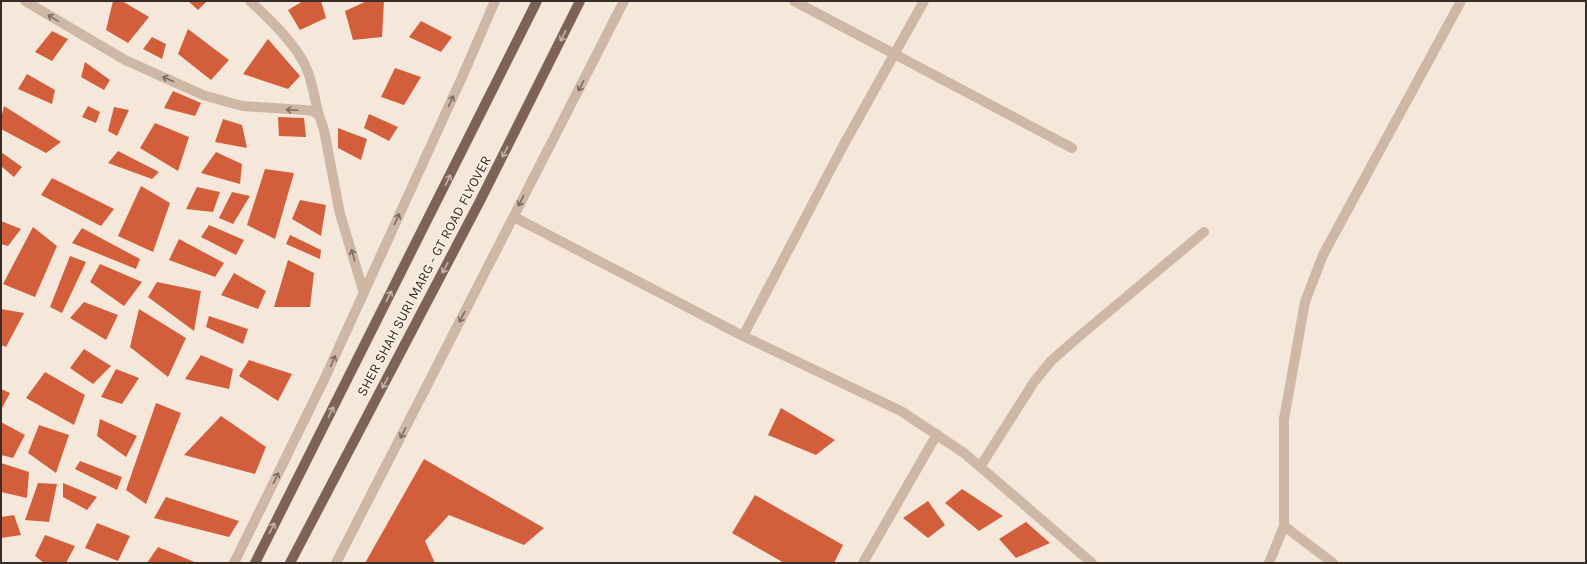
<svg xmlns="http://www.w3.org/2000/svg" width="1587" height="564" font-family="Karla,sans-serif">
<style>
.building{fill:#d35e3b}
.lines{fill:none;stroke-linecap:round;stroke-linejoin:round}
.minor{stroke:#ceb8a5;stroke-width:10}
.major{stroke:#7d6357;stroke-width:10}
.oneway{stroke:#7c6c60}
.oneway2{stroke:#c3b2a7}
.labels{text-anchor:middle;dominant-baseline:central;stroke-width:3;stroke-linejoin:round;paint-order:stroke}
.street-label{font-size:14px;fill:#392d27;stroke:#fcf2e8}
</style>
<rect width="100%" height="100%" fill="#f5e8db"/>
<path class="building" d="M113 1H122L149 17 128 43 106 30Z
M188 1H207L198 10Z
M303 1H321L326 18 300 30 288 10Z
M367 1H384L382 37 353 40 345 11Z
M421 21 452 37 441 52 409 37Z
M188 29 229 60 211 80 178 54Z
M52 31 68 39 52 61 35 52Z
M152 37 166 44 162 59 143 49Z
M268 39 300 76 288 89 243 74Z
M85 62 110 80 104 90 81 77Z
M395 68 421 77 404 105 381 97Z
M27 74 55 90 52 104 18 89Z
M173 91 201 103 195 116 164 108Z
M4 106 61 142 46 153 1 129V119Z
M88 106 100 112 96 123 82 117Z
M114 107 129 110 117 136 108 131Z
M369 114 398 127 389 141 364 128Z
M278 117 304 118 306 137 279 136Z
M223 119 242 125 247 148 215 142Z
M155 123 189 137 178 171 140 148Z
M338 128 367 139 361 160 338 148Z
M118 151 159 172 152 179 108 163Z
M1 152 22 167 14 177 1 166Z
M216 152 242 164 240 184 201 173Z
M265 169 294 173 275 239 247 225Z
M52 178 114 209 101 226 41 195Z
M141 186 170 203 153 252 118 236Z
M197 187 220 192 213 212 186 209Z
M232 192 250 196 233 224 219 218Z
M300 200 326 205 321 236 292 219Z
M1 221 21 229 8 246 1 244Z
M209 225 244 240 236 255 201 237Z
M33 227 57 246 35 297 3 284Z
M82 228 140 259 136 269 72 243Z
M290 235 321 250 320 259 286 244Z
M179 239 224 263 215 277 169 260Z
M70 256 86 262 62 313 50 307Z
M288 260 314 273 310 307H274Z
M100 264 142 282 124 306 90 282Z
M234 273 266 291 258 309 221 295Z
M157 282 201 291 194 331 148 297Z
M84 302 118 315 106 340 70 318Z
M1 309 24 313 6 347 1 345Z
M139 309 186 338 168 377 130 347Z
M209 316 248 329 243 344 206 327Z
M84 349 111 366 93 384 70 368Z
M201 355 233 369 229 389 185 379Z
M249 360 292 374 278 401 239 376Z
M116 369 139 378 122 404 101 397Z
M45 372 85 395 74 425 26 398Z
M1 389 10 393 1 410Z
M156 403 181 413 146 504 126 490Z
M781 408 835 440 816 455 768 435Z
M221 416 266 447 255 474 184 455Z
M100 419 137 436 126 457 97 436Z
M1 422 25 435 13 458 1 455Z
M39 425 69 435 56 473 28 453Z
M424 459 544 528 524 545 449 515 425 541 435 563H365Z
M80 461 122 477 117 490 75 469Z
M1 463 29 472 27 498 1 492Z
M38 483 57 484 49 522 25 520Z
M63 483 97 497 87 510 63 497Z
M962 489 1003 516 979 531 945 503Z
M755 495 843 545 834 563H784L732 533Z
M166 497 239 521 229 537 154 518Z
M928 501 945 525 928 538 903 518Z
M14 515 21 535 1 538V517Z
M1026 522 1050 543 1016 558 999 539Z
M97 523 130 536 118 561 85 548Z
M45 535 75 546 66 563H44L35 556Z
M158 547 197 563H147Z"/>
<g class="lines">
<path class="minor" d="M25 1 125 60 203 95 242 106 305 110 312 111 319 115 324 130 340 214 364 293
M250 1C270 19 299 47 308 72 313 86 315 101 319 115
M794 1 1072 148
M514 217 743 336 901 411 964 453 1092 563
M743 336 843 146 924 1
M980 467 1034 382 1051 361 1076 339 1204 232
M1284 526 1333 563
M234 563 324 380 463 75 495 1
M336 563 624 1
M863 563 937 434
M1269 563 1284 526V419L1305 302 1323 255 1461 1"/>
<path class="major" d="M255 563 537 1
M290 563 480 201 580 1"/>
</g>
<defs><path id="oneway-shaft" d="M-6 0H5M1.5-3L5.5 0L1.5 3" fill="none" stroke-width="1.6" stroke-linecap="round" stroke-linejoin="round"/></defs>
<g class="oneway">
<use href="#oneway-shaft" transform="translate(53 18) rotate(-149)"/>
<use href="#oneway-shaft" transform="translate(168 79) rotate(-156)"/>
<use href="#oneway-shaft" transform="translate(581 86) rotate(117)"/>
<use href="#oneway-shaft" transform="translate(451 101) rotate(-65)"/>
<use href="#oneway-shaft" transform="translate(292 110) rotate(-177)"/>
<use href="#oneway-shaft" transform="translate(521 201) rotate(117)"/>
<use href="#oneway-shaft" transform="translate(397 219) rotate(-65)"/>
<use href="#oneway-shaft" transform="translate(353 255) rotate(-106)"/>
<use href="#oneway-shaft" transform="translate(462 317) rotate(117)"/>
<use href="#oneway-shaft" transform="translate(333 361) rotate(-66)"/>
<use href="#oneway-shaft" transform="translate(403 433) rotate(117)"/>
<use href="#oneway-shaft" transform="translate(276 478) rotate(-64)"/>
</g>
<g class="oneway2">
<use href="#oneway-shaft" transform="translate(563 36) rotate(117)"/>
<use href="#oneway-shaft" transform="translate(505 152) rotate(117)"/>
<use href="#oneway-shaft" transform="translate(448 180) rotate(-63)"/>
<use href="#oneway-shaft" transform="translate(445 268) rotate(118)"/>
<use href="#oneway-shaft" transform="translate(389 296) rotate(-63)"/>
<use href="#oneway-shaft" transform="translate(385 383) rotate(118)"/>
<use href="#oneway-shaft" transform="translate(331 412) rotate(-63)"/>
<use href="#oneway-shaft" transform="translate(272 528) rotate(-63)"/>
</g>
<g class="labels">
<g class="street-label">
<text transform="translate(424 276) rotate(-62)">SHER SHAH SURI MARG - GT ROAD FLYOVER</text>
</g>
</g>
<rect width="1587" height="564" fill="none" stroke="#392d27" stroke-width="4"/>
</svg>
